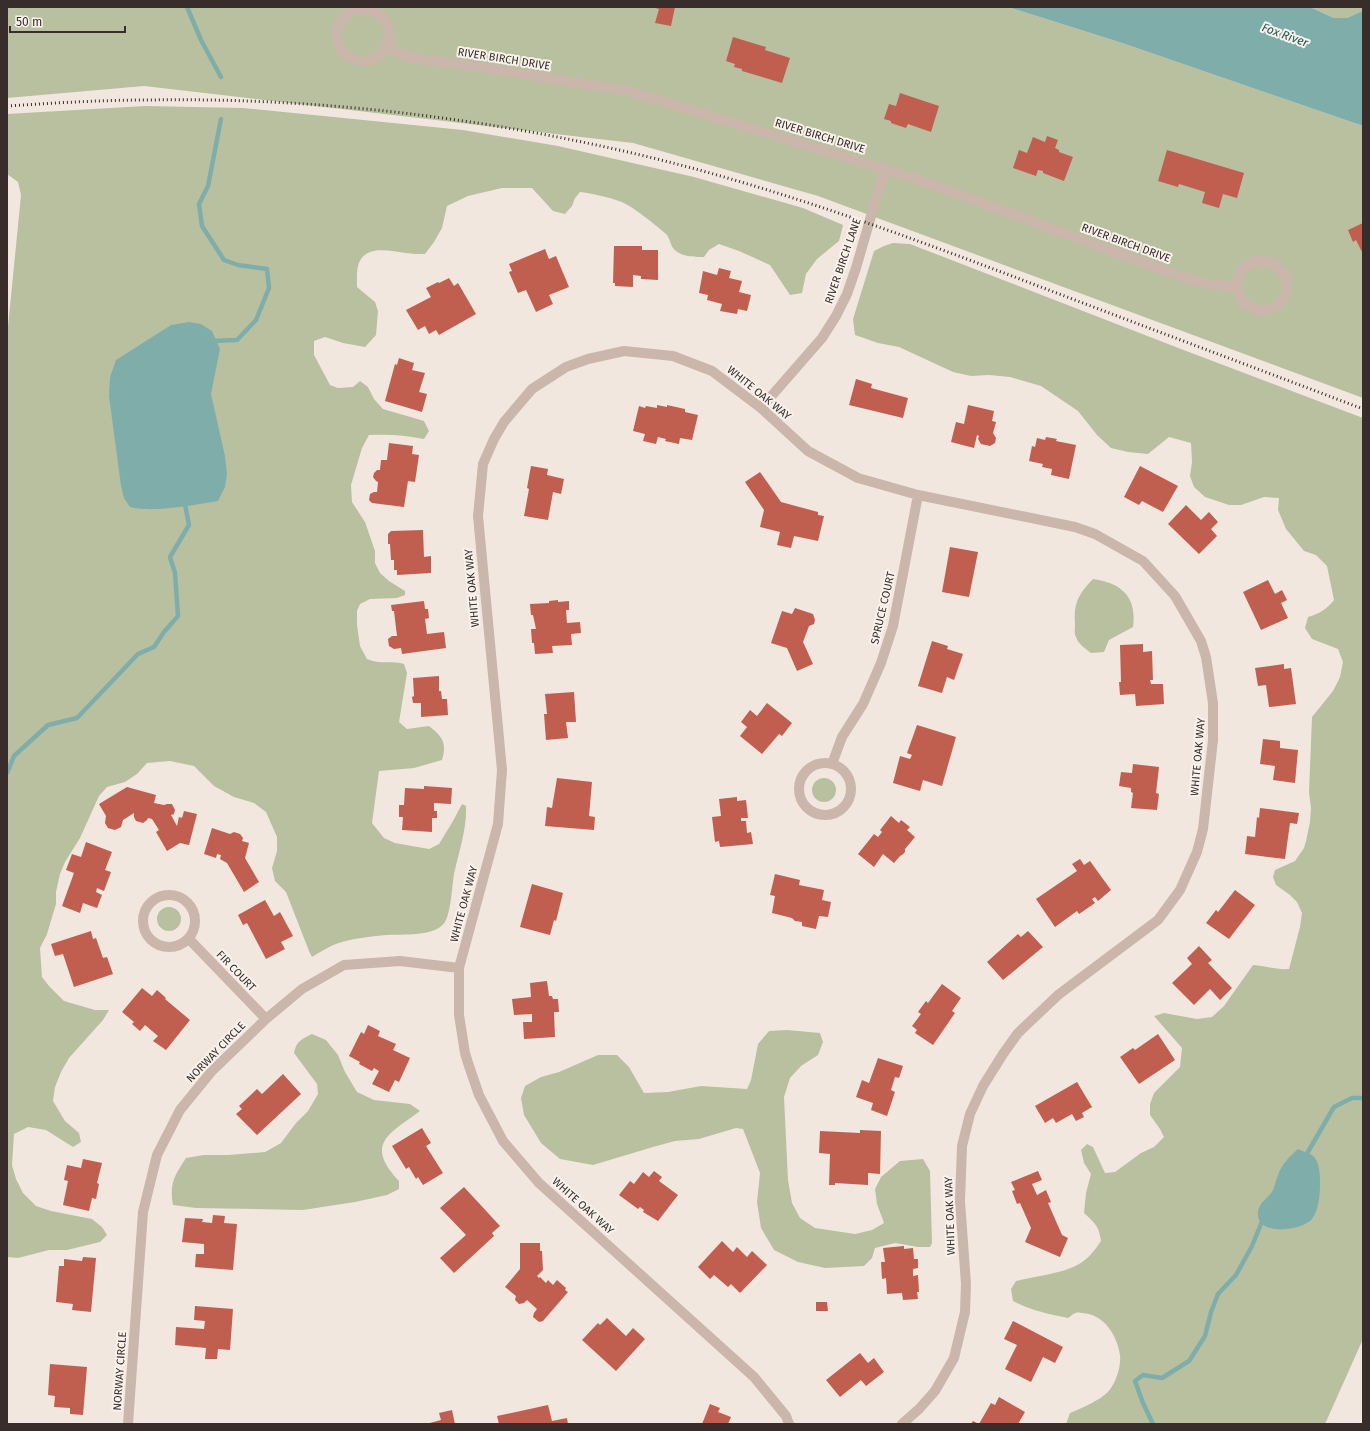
<svg xmlns="http://www.w3.org/2000/svg" width="1370" height="1431" font-family="'Fira Sans',sans-serif">
<style>
.green{fill:#b9c0a0}
.water{fill:#7faeaa}
.lines{fill:none;stroke-linecap:round;stroke-linejoin:round}
.stream{stroke:#7faeaa;stroke-width:4.5}
.building{fill:#c05e4f}
.minor{stroke:#cab6ab;stroke-width:10}
.rail{stroke:#382d2a;stroke-width:3;stroke-dasharray:1 3;stroke-linecap:butt}
.labels{text-anchor:middle;dominant-baseline:central;stroke-width:4;stroke-linejoin:round;paint-order:stroke}
.street-label{font-size:11px;fill:#382d2a;stroke:#f9f2ec}
.water-label{font-size:12px;font-style:italic;fill:#215855;stroke:#f9f2ec}
</style>
<rect width="100%" height="100%" fill="#f2e7df"/>
<path class="green" d="M7 7H1008L1122 43 1363 126V398L818 196 633 143 144 86 7 98Z
M1310 7H1363L1362 11 1347 18H1334Z
M145 106 243 108 463 130 558 146 694 177 803 208 843 225 839 241 817 259 806 274 802 293 790 295 770 265 739 251 719 244 709 250 704 257C694 257 680 257 673 248 670 244 670 238 666 234 657 226 630 204 619 201 608 197 590 193 580 192L575 198 572 206 565 214 553 211 532 188H502L468 196 447 206 442 228 434 242 425 254C419 254 412 254 406 253 392 252 371 245 361 259 356 266 357 278 357 287L375 302 378 311 376 335 365 347 343 343 325 337 314 341V355L330 385 338 388 353 387 360 381 368 387 374 399 383 409 424 421 429 431 424 439C405 435 388 434 369 435L362 448 351 485 352 502 365 522 375 551V563L380 573 389 581 405 591V595L397 598 370 599 360 604 357 611V625L360 646 367 659C381 665 391 660 404 664L407 673 399 722 407 729 429 726C443 737 447 743 442 760L414 768 379 771 372 823 384 838 395 843 429 849 439 844 453 821 462 804 466 806C467 829 459 851 454 874 452 887 451 912 445 922 436 937 402 934 387 935 372 936 357 938 342 942 331 945 322 951 312 957L309 951 286 892 275 881 272 868 277 851V837L266 812 254 803 234 797 214 786 194 766 170 761 147 763 137 774 125 782 107 787 99 796 80 838 65 862 60 874 56 892V904L47 934 40 948 42 977 49 986 64 1001 95 1010H109L103 1020 69 1058 61 1072 55 1087 53 1101 65 1121 79 1133 81 1142 73 1147 46 1130 28 1127 14 1134 12 1165 16 1179 23 1193 36 1206 51 1211 92 1219 102 1227 107 1235 100 1242 67 1250H49L18 1258 7 1257V337L21 195 18 182 7 174V114Z
M893 243 910 244 967 266 1181 349 1363 418V1339L1325 1424H1066L1070 1413C1082 1408 1104 1399 1111 1388 1117 1379 1121 1366 1120 1355 1117 1335 1104 1314 1082 1313 1082 1313 1077 1312 1076 1313 1074 1313 1071 1316 1068 1318 1049 1314 1031 1311 1013 1301L1011 1289 1016 1281C1035 1276 1062 1274 1079 1264 1088 1259 1095 1250 1101 1241 1099 1226 1095 1223 1084 1213L1086 1193 1091 1174 1084 1163 1081 1150 1087 1144 1093 1147 1105 1173 1115 1172 1141 1153 1154 1147 1164 1137 1160 1129 1150 1115V1104L1154 1093 1180 1067 1182 1048 1154 1016 1164 1013 1197 1019 1212 1017 1224 1006 1253 965C1266 966 1276 970 1289 969L1300 927 1302 913 1297 902 1290 895 1276 885 1273 877 1275 870 1295 861 1304 848 1306 841 1310 822 1311 808 1309 793 1312 717 1333 691 1340 677 1343 662 1338 649 1312 639 1305 628 1308 617C1319 614 1327 609 1334 600L1327 566 1316 555 1304 551 1286 529 1278 510 1279 498 1264 497 1241 505H1229L1205 497 1194 487 1190 476 1192 462 1191 443 1169 437 1148 454 1128 452 1111 448 1097 435 1078 411 1041 386 1010 377 989 375 971 376 953 372 899 347 878 343 855 335 853 319 874 251 884 246Z
M1093 579C1122 583 1137 597 1133 627L1109 640 1104 652 1091 653C1086 649 1078 644 1076 637 1074 634 1075 628 1075 624 1073 604 1079 593 1093 579Z
M812 790a12 12 0 1 1 24 0a12 12 0 1 1-24 0Z
M157 919a12 12 0 1 1 24 0a12 12 0 1 1-24 0Z
M787 1030 820 1033 823 1042 818 1055 801 1066 790 1078 784 1097 788 1180 792 1203 800 1218 815 1228 855 1234 872 1230 884 1223 877 1204 875 1189 881 1177 900 1161 923 1159 930 1171 932 1243 930 1247H918L895 1243 875 1248 872 1258 864 1266 825 1268 798 1262 774 1250 761 1228 757 1202 760 1173 743 1129 736 1128 699 1139 675 1141 653 1147 593 1165 560 1159 541 1143 524 1115 521 1098 525 1086 541 1077 559 1072 598 1055H617L629 1067 644 1093 668 1092 701 1086 747 1089 751 1080 758 1044 769 1031Z
M312 1034 326 1040 338 1055 345 1072 357 1092 374 1100 410 1104 420 1111C389 1134 364 1144 399 1181V1189L387 1195 355 1202 303 1210 196 1208 173 1205C169 1183 175 1175 186 1158L204 1155H228L265 1152 281 1143 296 1123 308 1111 318 1094 317 1084 294 1053C296 1041 302 1039 312 1034Z"/>
<path class="water" d="M1008 7H1310L1334 18H1347L1362 11 1363 7V126L1122 43Z
M189 322 201 324 212 331 220 349 211 394 225 456 227 474 225 487 218 501C193 505 154 513 130 507L124 498 121 486 109 396 110 377 116 360 171 325Z
M1298 1149C1302 1151 1308 1153 1312 1155 1320 1161 1320 1175 1320 1184 1320 1195 1319 1210 1312 1219 1302 1231 1255 1237 1258 1212 1259 1202 1269 1198 1273 1190 1275 1185 1276 1180 1278 1175 1282 1164 1289 1157 1298 1149Z"/>
<g class="lines">
<path class="stream" d="M187 7 201 40 221 77
M211 341 237 340 256 320 269 288 267 269 238 265 224 260 202 226 199 204 208 186 221 119
M7 773 14 756 48 725 77 718 138 654 154 647 164 632 178 616 175 573 170 557 189 525 184 499
M1305 1157 1334 1107 1352 1098H1363
M1153 1424 1143 1403 1135 1381 1143 1375 1162 1378 1189 1361 1205 1336 1211 1312 1218 1294 1236 1275 1252 1246 1263 1219"/>
</g>
<path class="building" d="M652 7H675L671 26 655 23 659 9Z
M733 37 766 47 765 50 790 58 782 83 742 71V69L734 67 735 64 726 61Z
M900 93 939 106 931 132 908 124 906 128 891 123V121L884 119 889 104 896 106Z
M1047 136 1058 140 1055 148 1059 150V152L1073 157 1064 181 1043 173V171L1038 170 1036 176 1013 168 1019 150 1027 153 1033 137 1045 142Z
M1167 150 1244 173 1237 198 1223 194 1219 208 1202 203 1205 192 1179 184 1178 187 1158 181Z
M1363 223V254L1356 240 1353 242 1348 230Z
M614 246H642V250H658V280L641 279V276L633 275V287L615 286V283H613Z
M545 249 549 259 556 256 569 287 549 295 553 304 536 312 526 290 518 293 509 272 512 271 509 264Z
M719 268 731 271 729 278 742 281 739 292 751 295 747 311 738 309 737 314 720 311 722 304 707 300 708 295 699 293 703 271 717 275Z
M449 278 454 286 458 283 476 314 439 335 436 330 429 334 425 326 418 330 406 310 431 297 426 288 438 282 439 283Z
M399 358 414 363 412 370 425 373 419 392 427 394 422 412 385 401 395 364 397 365Z
M856 379 872 384 871 388 908 398 903 418 849 405Z
M657 405 667 407V405L685 409V412L698 415 692 440 680 438 679 444 665 441 666 439 658 437 656 444 643 441 645 434 633 431 639 406 645 408 646 406 657 408Z
M968 405 994 411 992 421 996 422 993 433 996 438 995 443 990 446 981 444 978 439 979 436 977 435 974 448 951 442 956 422 964 424Z
M1046 437 1057 439 1056 441 1076 445 1069 479 1051 475 1052 469 1042 467 1043 464 1029 461 1032 446 1035 447 1037 438 1045 440Z
M389 443 413 446 412 454 419 455 415 482 408 481 404 507 372 503 369 500 370 494 374 492H377L378 482 376 481 373 477 374 473 377 470H380L381 460H387Z
M531 466 548 469 547 475 564 479 561 494 553 492 548 520 524 516 529 489 527 488Z
M1140 466 1178 486 1163 512 1142 501 1139 505 1124 497Z
M760 472 781 502 818 512V515L824 516 818 541 794 536 791 548 777 545 780 532 760 527 764 510 745 482Z
M1186 505 1201 520 1209 512 1218 522 1211 529 1217 536 1199 554 1168 524Z
M423 530 424 557 431 556V573L397 575V570H394V560H391L390 544H388V534L391 531Z
M950 547 978 552 969 597 942 592Z
M1268 580 1275 594 1282 590 1287 600 1281 603 1288 618 1261 630 1243 592Z
M558 600V602L569 601V610H566L567 623 580 622 581 633 571 634 572 645 552 646 553 653 535 654 534 643H532L531 629H536L533 615H531L530 604 549 603V601Z
M424 601 425 609H428L429 618 425 619 427 634 444 632 446 648 402 654 401 648 394 649 389 646 388 639 392 636H397L394 611H392L391 605Z
M795 608 813 614 815 620 814 624 809 626 803 642 813 664 797 671 787 648 771 643 782 611 792 614Z
M932 641 948 646 947 649 963 654 954 680 947 677 942 693 918 686Z
M1143 644V652L1152 651 1153 680H1150L1151 684H1163L1164 704 1136 706 1135 694 1120 695 1119 682H1121L1120 645Z
M1284 664V669L1291 668 1296 704 1269 707 1266 685 1258 686 1255 668Z
M439 676V691H441L442 699H447L448 715 421 717V703H413L412 697 414 696 413 678Z
M574 692 576 722H566L568 738 546 740 544 714H547L545 694Z
M767 703 792 723 782 736 779 734 762 754 740 736 747 727 741 722 750 710 757 716Z
M917 725 956 737 942 786 923 780 920 791 893 783 900 756 910 759 912 755 907 753Z
M1263 739 1280 741V748L1298 750 1295 783 1273 780 1275 766 1260 764Z
M1133 764 1159 767 1156 793 1159 794 1157 810 1131 808 1133 793 1131 792V788L1119 786 1121 772 1132 773Z
M557 778 592 782 589 816 595 817 594 830 545 826 547 807 552 808Z
M424 786 452 788 451 804 434 803V811H437V818H432V832L402 830 403 817H399V805H404L405 788 424 789Z
M127 787 156 795 154 803 164 805 167 804H172L175 810 174 814 171 815 177 826 179 817 182 818 184 811 197 814 189 845 180 843 167 851 156 832 159 830 152 819 148 818 147 820 143 823 136 821 134 817V813L123 820 121 827 115 830 108 828 105 823 106 816 99 804Z
M737 797V801L746 800 748 818H741V821H746L747 833 751 832 753 844 720 847 719 841 715 842 712 817 721 816 719 799Z
M1260 808 1299 813 1297 824 1290 823 1285 859 1245 854 1247 836 1255 837 1257 817 1259 818Z
M891 816 899 823 901 820 910 827 907 830 915 837 905 849V852L902 855 900 856 894 863 883 854 874 867 858 854 874 834 878 837 882 832 880 830Z
M212 828 230 834 234 832 240 834 243 838 242 841 249 843 245 858 259 882 244 892 227 863 220 859 221 855 217 854 216 858 204 854Z
M86 842 112 852 105 870 111 872 104 891 97 888 96 892 102 895 97 908 83 903 80 913 62 906 74 873 66 870 72 854 81 857Z
M1080 859 1084 865 1090 861 1111 890 1098 901 1095 897 1092 899 1095 903 1079 914 1077 911 1055 927 1036 899 1077 871 1072 864Z
M775 874 800 880 799 885 824 890 822 900 831 902 828 917 819 916 816 929 802 926V922L795 921 792 918 772 913 775 896 770 895Z
M532 884 563 893 556 921 554 920 550 935 520 927Z
M1235 890 1255 905 1229 939 1206 923 1216 910 1218 912Z
M265 900 274 916 280 912 293 936 281 942 285 949 266 959 247 923 243 925 238 915Z
M91 931 93 939 96 938 103 958 107 957 113 974 74 987 63 954 55 956 51 944Z
M1028 931 1043 947 1003 980 987 962 1018 934 1021 937Z
M1199 946 1212 960 1208 963 1232 988 1220 1000 1210 989 1194 1005 1172 983 1192 964 1187 958Z
M547 981 549 996H552L553 999H558L559 1012H554L555 1037 524 1039 523 1022H532V1014L514 1015 512 999 531 997 530 983Z
M942 984 961 998 952 1011 955 1013 933 1045 915 1033 917 1030 912 1026 921 1014 918 1012 926 1001 928 1003Z
M142 988 152 996 157 990 166 998 165 999 190 1020 166 1050 153 1041 158 1036 145 1025 140 1031 132 1024 134 1022 122 1012Z
M368 1025 380 1031 378 1036 396 1044 393 1050 410 1058 399 1082 395 1080 389 1092 372 1084 379 1071 374 1068 372 1071 359 1064 360 1062 349 1056 361 1032 364 1034Z
M1158 1034 1175 1060 1139 1084 1120 1057 1133 1048 1135 1050Z
M878 1058 903 1066 899 1078 895 1077 891 1090 895 1092 887 1116 871 1110 873 1103 856 1097 862 1080 869 1083Z
M283 1074 301 1094 257 1135 236 1114 242 1109 239 1106 257 1089 262 1094Z
M1077 1082 1092 1107 1082 1113 1084 1117 1076 1121 1072 1114 1056 1123 1053 1118 1045 1123 1035 1106Z
M422 1128 431 1143 426 1146 443 1173 423 1185 418 1177 416 1179 409 1167 406 1169 392 1146Z
M860 1130 881 1131 880 1174 868 1173V1185L835 1183V1185H829L830 1154 819 1153 820 1131 860 1133Z
M83 1159 102 1163 97 1183 99 1184 96 1199 92 1198 89 1211 63 1205 68 1181 64 1180 67 1165 81 1168Z
M654 1171 662 1177 659 1181 678 1195 658 1221 643 1212 644 1210 640 1207 638 1209 619 1195 630 1181 634 1184 643 1172 649 1177Z
M1038 1171 1042 1180 1032 1184 1037 1195 1046 1190 1051 1202 1048 1203 1062 1235 1068 1238 1060 1257 1025 1242 1031 1228 1020 1203 1017 1204 1012 1191 1015 1190 1011 1182Z
M464 1187 500 1226 492 1233 494 1236 454 1273 440 1258 466 1235 440 1208Z
M213 1215 225 1216 224 1223 237 1224 233 1270 195 1267 196 1254H204V1244L182 1242 185 1218 203 1219 202 1222 212 1223Z
M722 1241 733 1252 737 1247 747 1257 752 1251 767 1265 740 1293 731 1284 728 1287 714 1275 710 1279 698 1267Z
M520 1243H540V1251H542L543 1270 537 1276 539 1278 540 1277 546 1283 548 1280 553 1285 557 1280 566 1288 565 1290 568 1292 543 1321 539 1322 533 1317 534 1313 537 1309 527 1300 524 1303 519 1304 515 1300 516 1296 505 1287 520 1269Z
M904 1246V1249L913 1248 914 1259H918V1268L913 1269V1276L918 1275 919 1292H917L918 1299 903 1300 902 1293 887 1294 886 1278 882 1279 881 1262H885L883 1248Z
M83 1257 96 1258 91 1312 72 1310 73 1304 56 1302 59 1266H64V1259L82 1261Z
M816 1302H827L828 1311H816Z
M195 1306 233 1309 230 1350 218 1349 217 1359H205L206 1348 175 1345 176 1327 204 1329 205 1321 194 1320Z
M607 1318 626 1336 633 1328 645 1339 616 1371 582 1340 598 1323 600 1325Z
M1013 1321 1063 1347 1055 1363 1043 1357 1031 1382 1005 1369 1017 1345 1004 1339Z
M860 1353 868 1363 874 1358 884 1372 866 1386 861 1380 840 1397 826 1380Z
M50 1364 87 1367 83 1415 70 1414V1408L54 1407 55 1396 48 1395Z
M999 1397 1025 1412 1018 1424H971L973 1421 979 1424 991 1403 995 1405Z
M710 1404 720 1408 718 1412 731 1417 728 1424H702Z
M548 1405 552 1421 567 1418 568 1424H499L497 1416Z
M452 1410 455 1424H426L441 1420 439 1413Z"/>
<g class="lines">
<path class="minor" d="M337 35a26 26 0 1 1 52 0a26 26 0 1 1-52 0Z
M386 47 408 57 485 68 629 91 917 179 1188 279 1210 284 1236 287
M1256 260 1274 263 1286 276 1287 293 1276 307 1259 311 1243 303 1236 287 1241 270Z
M761 408 822 338 836 316 847 294 856 268 885 168
M799 789a26 26 0 1 1 52 0a26 26 0 1 1-52 0Z
M832 764 842 737 863 704 881 663 893 626 918 495
M143 921a26 26 0 1 1 52 0a26 26 0 1 1-52 0Z
M189 939 266 1019
M128 1424 143 1212 157 1155 180 1110 211 1072 266 1019 302 989 344 965 400 961 459 968
M789 1424 786 1416 754 1377 539 1183 503 1141 479 1095 468 1063 465 1053 459 1015V968L498 824 502 770 478 516 483 464 494 439 504 422 532 389 566 367 588 359 624 351 673 356 712 371 761 408 808 451 858 478 918 495 1075 527 1095 534 1143 561 1175 596 1201 641 1206 657 1213 703V740L1203 829 1197 852 1180 890 1158 920 1058 995 1018 1033 1003 1054 983 1086 970 1114 962 1146 960 1201 966 1284 965 1312 954 1358 935 1391 919 1409 902 1424"/>
<path class="rail" d="M7 106C54 103 101 100 148 100 320 97 498 119 665 161 791 193 912 238 1033 284 1143 326 1253 367 1363 409"/>
</g>
<g class="labels">
<g class="street-label">
<text transform="translate(504 59) rotate(9)">RIVER BIRCH DRIVE</text>
<text transform="translate(820 136) rotate(17)">RIVER BIRCH DRIVE</text>
<text transform="translate(1126 243) rotate(20)">RIVER BIRCH DRIVE</text>
<text transform="translate(843 261) rotate(-71)">RIVER BIRCH LANE</text>
<text transform="translate(759 393) rotate(39)">WHITE OAK WAY</text>
<text transform="translate(472 588) rotate(-95)">WHITE OAK WAY</text>
<text transform="translate(883 608) rotate(-77)">SPRUCE COURT</text>
<text transform="translate(1198 757) rotate(-85)">WHITE OAK WAY</text>
<text transform="translate(464 904) rotate(-75)">WHITE OAK WAY</text>
<text transform="translate(236 971) rotate(46)">FIR COURT</text>
<text transform="translate(216 1052) rotate(-46)">NORWAY CIRCLE</text>
<text transform="translate(583 1206) rotate(42)">WHITE OAK WAY</text>
<text transform="translate(950 1216) rotate(-92)">WHITE OAK WAY</text>
<text transform="translate(120 1371) rotate(-86)">NORWAY CIRCLE</text>
</g>
<g class="water-label">
<text transform="translate(1285 35) rotate(20)">Fox River</text>
</g>
</g>
<rect width="1370" height="1431" fill="none" stroke="#382d2a" stroke-width="16"/>
<path d="M10 26v6h115v-6" fill="none" stroke="#382d2a" stroke-width="2"/>
<text x="16" y="26" font-size="12" fill="#382d2a" stroke="#f9f2ec" stroke-width="3" paint-order="stroke">50 m</text>
</svg>
